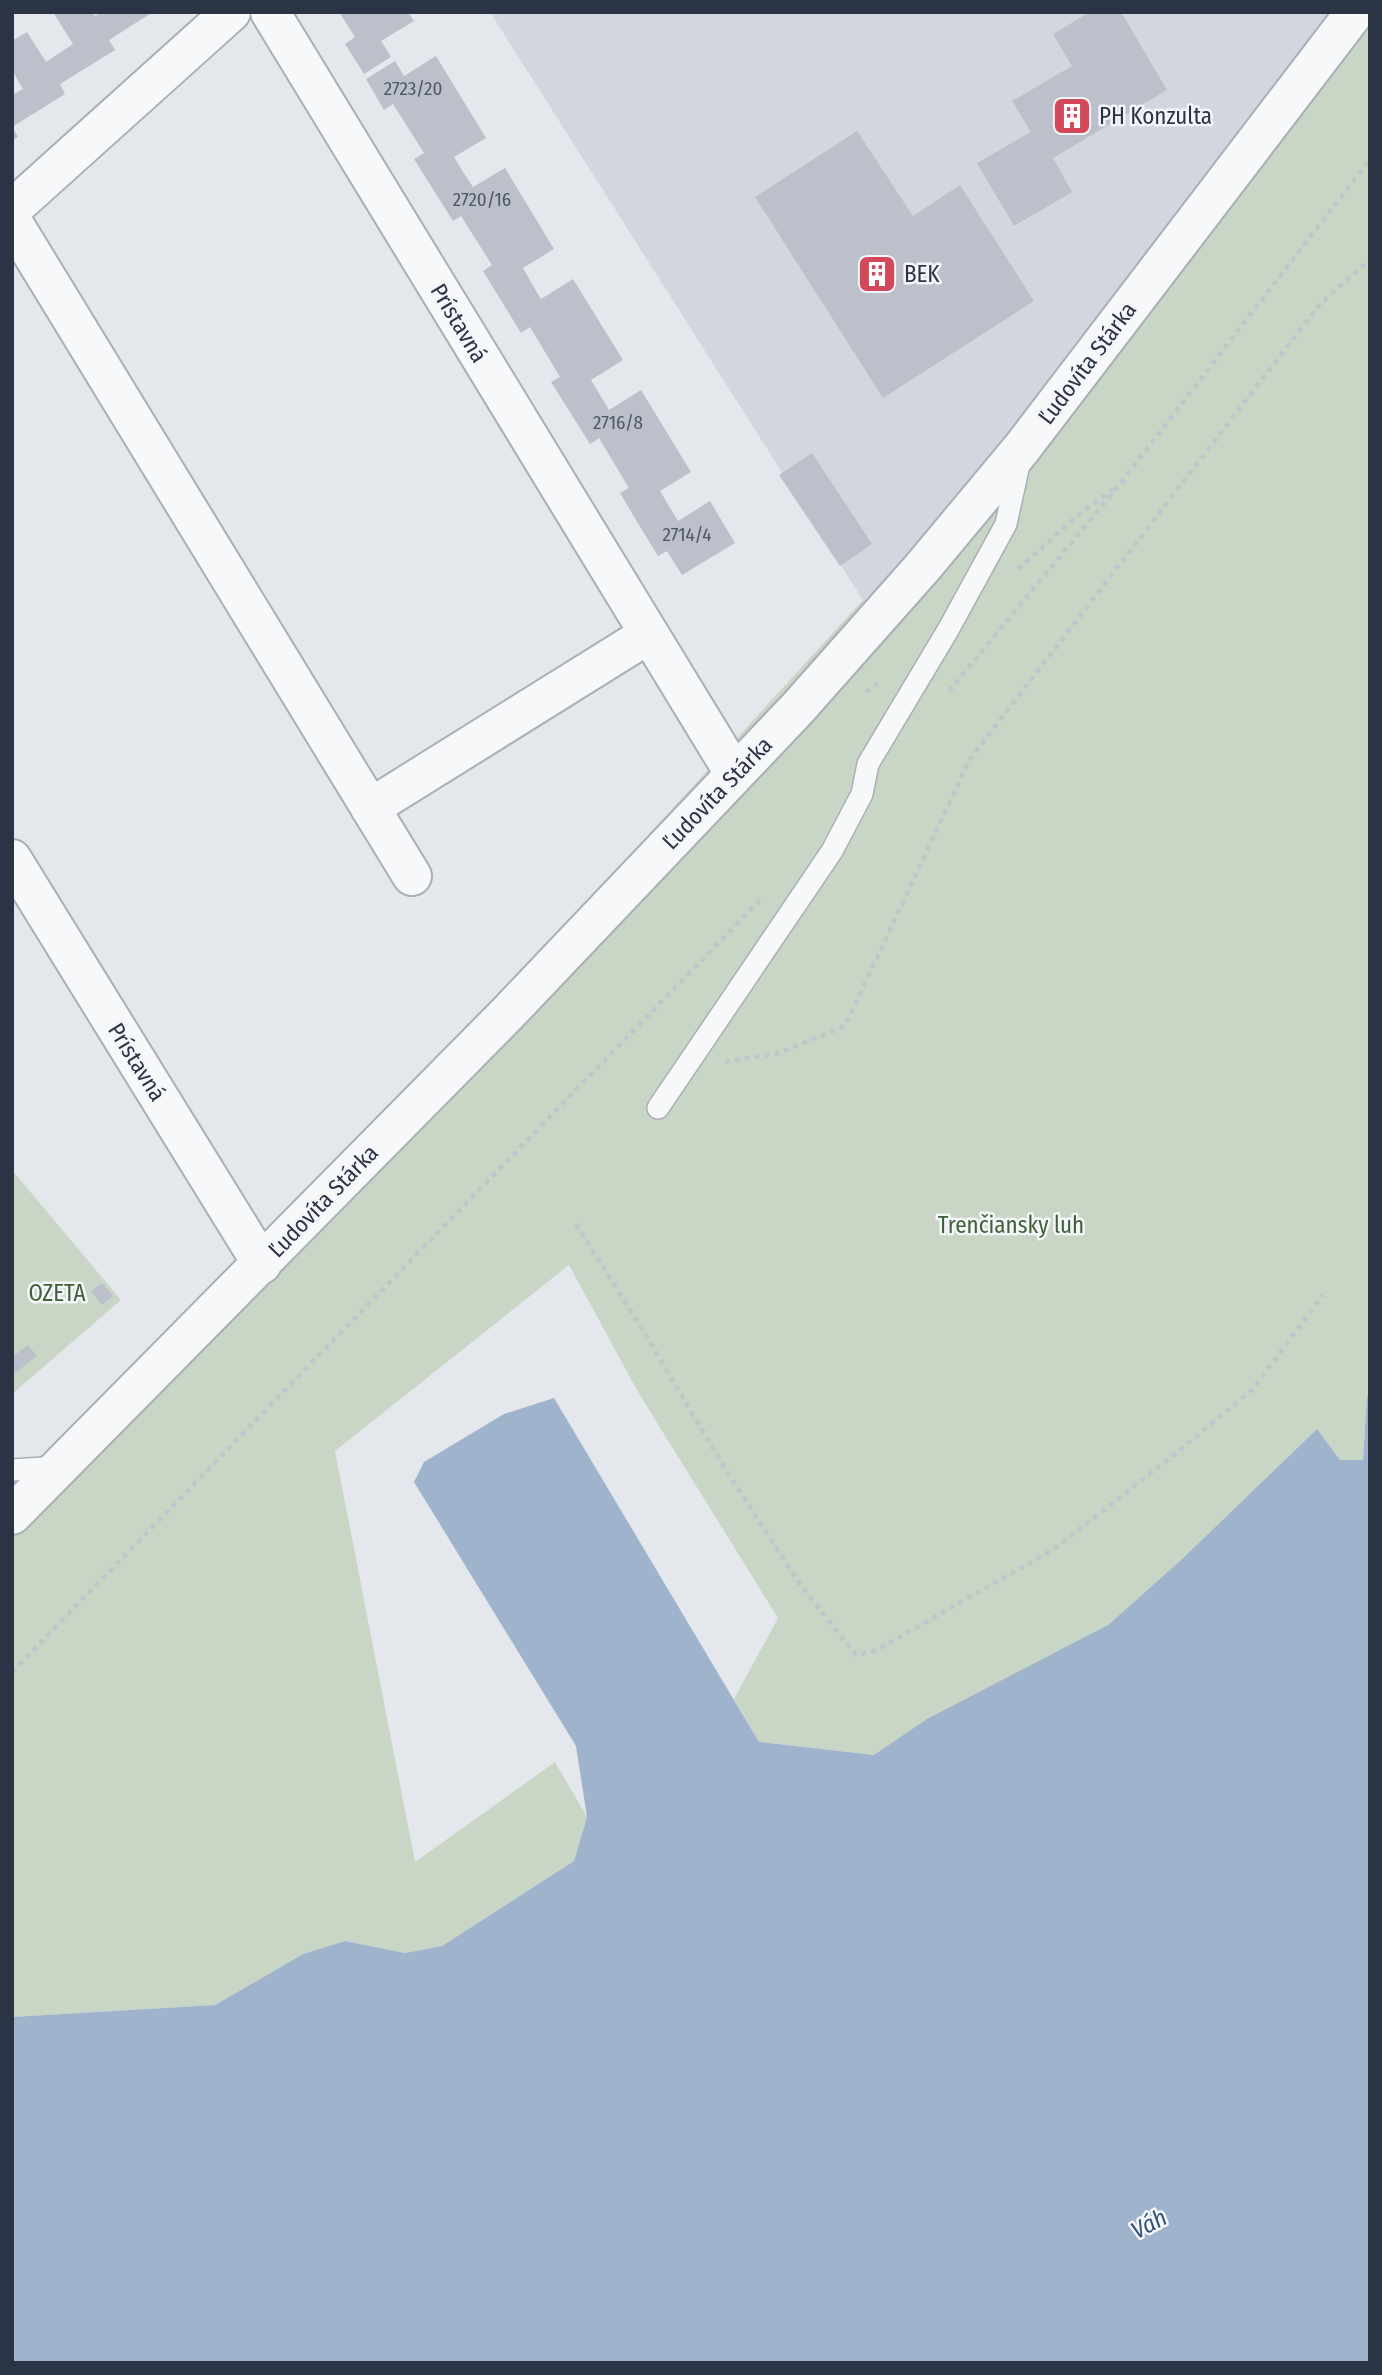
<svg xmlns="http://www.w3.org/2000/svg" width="1382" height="2375" font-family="'Fira Sans Condensed',sans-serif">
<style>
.built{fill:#d2d6de}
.green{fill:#c9d6c5}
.water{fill:#9fb4cc}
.building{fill:#bbc0ca}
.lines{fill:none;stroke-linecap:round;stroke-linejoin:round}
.lane-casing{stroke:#a9aeb7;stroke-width:24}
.street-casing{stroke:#a9aeb7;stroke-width:42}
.path{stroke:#c2c5cb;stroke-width:4.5;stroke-dasharray:5 5;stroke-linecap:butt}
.lane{stroke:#f7f8fa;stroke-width:21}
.street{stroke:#f7f8fa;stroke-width:38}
.labels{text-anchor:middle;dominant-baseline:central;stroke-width:5;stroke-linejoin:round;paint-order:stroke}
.number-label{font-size:19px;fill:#4f5766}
.poi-label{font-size:23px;fill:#2b3445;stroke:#f4f6f9;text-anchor:start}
.street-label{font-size:23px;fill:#2b3445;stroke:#f4f6f9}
.park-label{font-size:23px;fill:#3f6138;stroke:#f4f6f9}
.water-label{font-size:24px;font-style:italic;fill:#34527a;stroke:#f4f6f9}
</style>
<rect width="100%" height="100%" fill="#e4e7ec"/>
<path class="built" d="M490 12H1370V28L1142 321 880 637 863 600Z"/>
<path class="green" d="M1370 28V1392L1367 1396 1363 1460H1340L1317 1429 1181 1560 1108 1625 874 1755 759 1742 734 1699 778 1618 638 1392 569 1265 335 1451 415 1862 555 1762 587 1817 574 1861 442 1946 405 1953 345 1941 303 1954 215 2005 12 2017V1532L863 600 880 636 1142 321Z
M12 1170 121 1300 12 1394Z"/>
<path class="water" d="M1370 1392V2363H12V2017L215 2005 303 1954 345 1941 405 1953 442 1946 574 1861 587 1817 576 1746 414 1482 424 1462 504 1414 554 1398 759 1742 874 1755 927 1719 1108 1625 1181 1560 1317 1429 1340 1460H1363L1367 1396Z"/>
<path class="building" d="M53 12H92L95 16 102 12H153L109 40 115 50 60 84 65 94 12 127 18 137 12 140V95L23 89 12 70V41L27 32 46 62 73 44Z
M339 12H408L414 21 381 41 391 57 364 74 345 44 355 37Z
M1090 12H1121L1167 90 1053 158 1072 192 1014 226 977 163 1031 132 1012 101 1072 66 1053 34Z
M436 56 486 138 454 157 463 172 473 187 505 168 554 249 523 268 532 284 541 299 573 279 623 360 591 380 609 410 641 390 691 472 660 491 678 521 710 501 735 543 682 575 667 551 658 556 639 525 620 493 629 488 599 438 590 444 551 382 560 377 530 327 521 333 483 271 492 265 461 216 453 221 414 159 424 153 393 104 384 110 366 79 395 61 404 76Z
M857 131 913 216 960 185 1034 301 883 398 755 197Z
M812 453 872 544 840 566 779 475Z
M102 1283 113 1296 102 1305 91 1291Z
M28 1345 37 1356 15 1373 12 1369V1357Z"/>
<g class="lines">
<g class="lane-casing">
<path id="lane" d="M658 1108 832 851 862 794 868 764 948 630 1006 524 1020 460
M12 1470 59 1467"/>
</g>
<g class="street-casing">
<path id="street" d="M270 12 734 773
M12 209 231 12
M12 221 412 876
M370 808 649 634
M12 859 262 1264
M12 1515 508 1013 797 709 922 568 1022 448 1355 12"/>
</g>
<path class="path" d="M1018 569 1077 516 1113 489
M949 691 1120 484 1370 159
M866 692 881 681
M725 1062 779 1053 845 1026 970 759 1320 304 1370 259
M576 1224 647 1337 724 1467 799 1583 856 1655 875 1651 1054 1549 1179 1451 1253 1389 1323 1295
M12 1672 760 900"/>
<use href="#lane" class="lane"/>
<use href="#street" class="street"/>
</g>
<defs>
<g id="building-square" transform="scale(2.0125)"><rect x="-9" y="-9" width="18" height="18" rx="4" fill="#d1495b" stroke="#f4f6f9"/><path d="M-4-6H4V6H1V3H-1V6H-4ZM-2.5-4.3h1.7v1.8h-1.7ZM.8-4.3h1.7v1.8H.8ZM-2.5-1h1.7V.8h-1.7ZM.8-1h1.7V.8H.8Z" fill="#fff"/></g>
</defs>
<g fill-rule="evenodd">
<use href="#building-square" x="1072" y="116"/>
<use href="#building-square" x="877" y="274"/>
</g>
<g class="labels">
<g class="number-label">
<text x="413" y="88">2723/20</text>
<text x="482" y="199">2720/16</text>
<text x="618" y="422">2716/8</text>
<text x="687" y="534">2714/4</text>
</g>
<g class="poi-label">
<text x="1099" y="116">PH Konzulta</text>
<text x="904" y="274">BEK</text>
</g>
<g class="street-label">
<text transform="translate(459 323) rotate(59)">Prístavná</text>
<text transform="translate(1087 363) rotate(-53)">Ľudovíta Stárka</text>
<text transform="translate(717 793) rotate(-46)">Ľudovíta Stárka</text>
<text transform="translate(137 1062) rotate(58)">Prístavná</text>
<text transform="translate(323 1201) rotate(-46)">Ľudovíta Stárka</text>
</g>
<g class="park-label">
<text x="1011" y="1225">Trenčiansky luh</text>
<text x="57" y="1293">OZETA</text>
</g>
<g class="water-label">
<text transform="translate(1149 2224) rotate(-28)">Váh</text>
</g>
</g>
<rect width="1382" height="2375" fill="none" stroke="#2b3445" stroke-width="28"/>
</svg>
